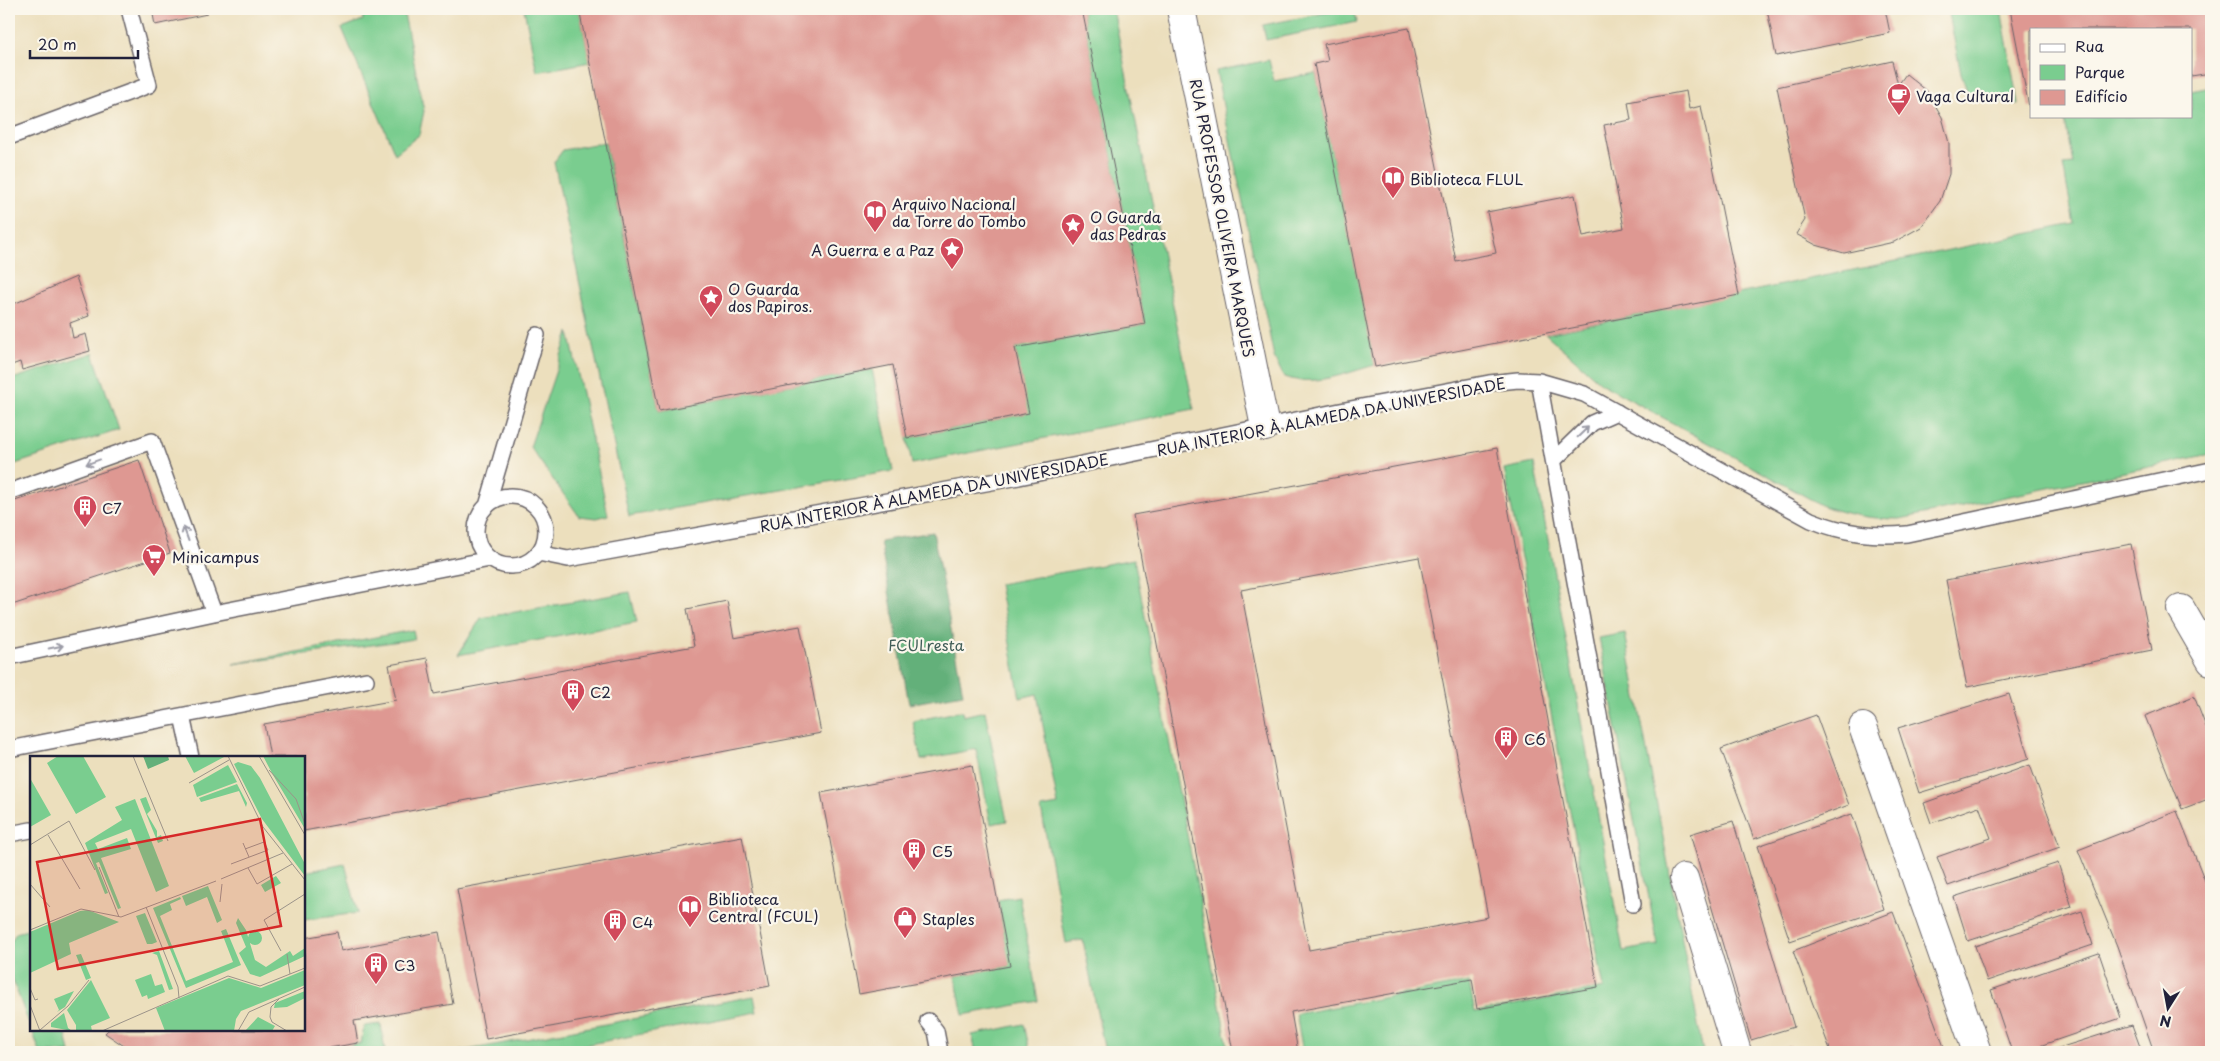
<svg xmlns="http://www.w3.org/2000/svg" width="2220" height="1061" font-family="'Playpen Sans',sans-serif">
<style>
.green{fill:#7acd8f;stroke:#4e7865}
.forest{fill:#63b07a;stroke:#42695a}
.building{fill:#de9892;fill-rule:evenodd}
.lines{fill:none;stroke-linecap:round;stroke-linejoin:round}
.lane-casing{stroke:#696468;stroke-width:18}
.street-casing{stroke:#696468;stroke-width:30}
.lane{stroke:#fff;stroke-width:15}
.street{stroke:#fff;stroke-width:28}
.oneway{stroke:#9c9ca7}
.labels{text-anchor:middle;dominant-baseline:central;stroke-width:4.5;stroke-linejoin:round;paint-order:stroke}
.poi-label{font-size:15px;fill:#22223b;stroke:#fbf7ec;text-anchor:start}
.street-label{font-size:15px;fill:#22223b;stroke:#fbf7ec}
.park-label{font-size:15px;fill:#415e58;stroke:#fbf7ec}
.inset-road{fill:none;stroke:#9b9389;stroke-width:1}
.view{fill:#d62828;fill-opacity:0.15;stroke:#d62828;stroke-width:2.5}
.inset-edge{fill:none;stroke:#22223b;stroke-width:2.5}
</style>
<rect width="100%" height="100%" fill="#fbf7ec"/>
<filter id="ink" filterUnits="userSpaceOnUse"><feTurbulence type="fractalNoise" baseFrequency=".02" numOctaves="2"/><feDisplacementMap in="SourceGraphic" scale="10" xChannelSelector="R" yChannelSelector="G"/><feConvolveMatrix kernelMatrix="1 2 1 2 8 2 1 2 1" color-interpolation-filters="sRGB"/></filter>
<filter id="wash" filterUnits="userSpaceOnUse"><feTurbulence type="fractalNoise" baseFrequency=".0096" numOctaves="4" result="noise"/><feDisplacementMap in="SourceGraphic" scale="20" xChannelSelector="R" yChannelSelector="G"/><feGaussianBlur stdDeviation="1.12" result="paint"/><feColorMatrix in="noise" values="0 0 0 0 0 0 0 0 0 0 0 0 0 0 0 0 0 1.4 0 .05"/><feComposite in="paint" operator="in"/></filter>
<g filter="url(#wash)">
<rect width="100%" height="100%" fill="#ecdfbd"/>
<path class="green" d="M362 9H403L424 111 419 135 395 154 342 28 363 20Z
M524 9H579L590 62 537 72Z
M1082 9H1113L1194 409 912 464 907 438 1028 413 1015 348 1145 324Z
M1345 9H1354L1357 22 1266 40 1263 25Z
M1948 9H2001L2018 104 1970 99 1961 74Z
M1269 60 1274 81 1316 73 1375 365C1346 373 1314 387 1284 377L1274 357 1216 71Z
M2211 87V454L1900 519C1871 519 1847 515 1821 505L1602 384 1546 334 2074 224 2063 165 2073 164 2064 116H2191V91Z
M605 142 659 411 872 369 893 471 629 516 554 162 563 150Z
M569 332 608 515 597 518 579 516 530 447Z
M93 353 119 430 9 466V380Z
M1534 463 1623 951 1658 945 1599 638 1625 633 1703 1052H1303L1296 1014 1469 982 1475 1012 1604 988 1504 469Z
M1134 559 1229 1052H1105L1083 940 1066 943 1041 808 1058 805 1037 694 1020 698 999 584Z
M630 592 637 622 458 655 481 618Z
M413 630 415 639 233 664Z
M962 711 963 716 985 711 1007 821 991 824 976 749 921 760 913 721Z
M345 864 358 913 304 920V872Z
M1019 896 1038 1001 963 1015 955 976 1009 966 998 900Z
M31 929V1029L9 970V946L16 933Z
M754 996 757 1012 548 1052H457Z
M381 1024 385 1052H327L361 1043 364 1026Z
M1024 1024 1030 1052H976L972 1035Z
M32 1030H65L70 1052H40Z"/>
<path class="forest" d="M933 532 963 694 909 704 880 541Z"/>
<g id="blocks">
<path class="building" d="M152 9H206L207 14 155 25Z
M579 9H1082L1145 324 1015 348 1029 413 907 438 893 365 659 411Z
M1767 9H1885L1890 33 1776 56Z
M2010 9H2211V73L2191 76V29H2031V107H2029Z
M1409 28 1456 261 1496 253 1487 212 1575 195 1583 236 1624 228 1604 125 1631 120 1628 102 1686 91 1689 109 1701 106 1739 295 1375 367 1314 64 1328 61 1324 44Z
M1892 61 1898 85 1906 74 1927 91 1942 117 1949 143V174L1940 201 1921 227 1894 242 1844 253 1816 245 1796 234 1805 220 1777 87Z
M76 277 89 316 70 323 73 338 86 334 90 351 22 370 20 362 9 366V306Z
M1497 448 1598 987 1477 1009 1472 979 1291 1012 1298 1052H1233L1133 515ZM1419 557 1488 917 1309 950 1241 590Z
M139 460 170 553 9 606V503Z
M2131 544 2152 650 1967 687 1946 580Z
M727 601 734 638 800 626 821 733 304 831V757H270L264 724 396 700 389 665 427 658 434 694 694 646 687 609Z
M2009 694 2029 759 1919 793 1898 728Z
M2194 696 2211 740V798L2182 809 2145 716Z
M1816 715 1849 805 1754 839 1721 749Z
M972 765 1010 966 859 994 821 793Z
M2030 765 2060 847 1948 886 1937 857 1991 838 1979 806 1931 823 1924 803Z
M2177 811 2211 896V1052H2154L2117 946 2078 850Z
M1852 814 1884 909 1790 941 1758 846Z
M1733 821 1794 1027 1751 1040 1690 834Z
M742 836 770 986 486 1039 457 889Z
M2058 863 2072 907 1968 941 1954 897Z
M2082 911 2093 945 1987 981 1975 946Z
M1893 912 1946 1052H1831L1793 951Z
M337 932 341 951 439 932 453 1004 354 1021 358 1043 323 1049 321 1052H133L105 1033 108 1030H304V938Z
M2099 953 2121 1018 2022 1052H2012L1991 990Z
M2132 1025 2142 1052H2046Z
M1790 1046 1791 1052H1771Z"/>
</g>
</g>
<g filter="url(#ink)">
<use href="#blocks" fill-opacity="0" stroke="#696468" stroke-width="1"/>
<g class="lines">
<g class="lane-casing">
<path id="lane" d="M9 137 149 85 129 9
M1539 381 1633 904
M1554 460 1592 423 1617 412
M9 492 152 441 214 613
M476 531a35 35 0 1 1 70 0a35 35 0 1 1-70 0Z
M487 506 537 335
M538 553 568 559 1019 477 1340 411 1489 383 1518 380 1539 381 1584 394 1811 520C1843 533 1872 537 1907 534L2211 470
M9 657 214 613 490 559
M182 716 191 757
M9 749 366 680
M9 834 31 830
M928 1021 936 1031 940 1052"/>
</g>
<g class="street-casing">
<path id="street" d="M1181 9 1265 427
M2181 609 2211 661
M1863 727 1977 1052
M1684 878 1737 1052"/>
</g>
<use href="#lane" class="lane"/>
<use href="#street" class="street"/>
</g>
<defs><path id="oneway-shaft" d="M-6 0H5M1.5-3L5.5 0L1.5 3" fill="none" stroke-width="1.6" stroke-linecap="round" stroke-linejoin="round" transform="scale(1.25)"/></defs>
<g class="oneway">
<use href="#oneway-shaft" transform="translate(1583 432) rotate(-44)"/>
<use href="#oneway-shaft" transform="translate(93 462) rotate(160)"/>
<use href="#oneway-shaft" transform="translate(186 534) rotate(-110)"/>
<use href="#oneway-shaft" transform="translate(56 647) rotate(-12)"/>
</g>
</g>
<defs>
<g id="cafe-pin" transform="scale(1.25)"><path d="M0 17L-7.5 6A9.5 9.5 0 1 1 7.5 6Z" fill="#d1495b" stroke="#fbf7ec"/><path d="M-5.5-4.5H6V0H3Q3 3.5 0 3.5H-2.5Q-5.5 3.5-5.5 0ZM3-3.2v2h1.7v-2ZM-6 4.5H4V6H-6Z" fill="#fff"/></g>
<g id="library-pin" transform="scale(1.25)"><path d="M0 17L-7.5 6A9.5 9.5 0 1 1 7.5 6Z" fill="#d1495b" stroke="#fbf7ec"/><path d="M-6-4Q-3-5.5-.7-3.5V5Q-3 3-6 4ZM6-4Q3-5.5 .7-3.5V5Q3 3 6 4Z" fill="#fff"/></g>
<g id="sight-pin" transform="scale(1.25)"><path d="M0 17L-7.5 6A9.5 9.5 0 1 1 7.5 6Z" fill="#d1495b" stroke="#fbf7ec"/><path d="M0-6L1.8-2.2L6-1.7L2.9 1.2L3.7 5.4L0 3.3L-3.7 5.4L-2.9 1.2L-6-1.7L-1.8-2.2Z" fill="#fff"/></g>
<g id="building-pin" transform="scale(1.25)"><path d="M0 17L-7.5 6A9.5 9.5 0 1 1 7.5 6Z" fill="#d1495b" stroke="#fbf7ec"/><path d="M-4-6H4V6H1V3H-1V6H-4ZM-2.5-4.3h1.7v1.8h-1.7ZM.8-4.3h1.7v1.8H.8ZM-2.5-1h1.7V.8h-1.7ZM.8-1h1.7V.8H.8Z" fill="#fff"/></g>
<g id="supermarket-pin" transform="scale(1.25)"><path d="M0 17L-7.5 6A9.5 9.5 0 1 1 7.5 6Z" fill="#d1495b" stroke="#fbf7ec"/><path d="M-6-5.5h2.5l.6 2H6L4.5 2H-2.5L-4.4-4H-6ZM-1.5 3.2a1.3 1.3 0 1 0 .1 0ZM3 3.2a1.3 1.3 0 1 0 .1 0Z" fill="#fff"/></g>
<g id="shop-pin" transform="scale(1.25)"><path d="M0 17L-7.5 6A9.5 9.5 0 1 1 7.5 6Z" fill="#d1495b" stroke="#fbf7ec"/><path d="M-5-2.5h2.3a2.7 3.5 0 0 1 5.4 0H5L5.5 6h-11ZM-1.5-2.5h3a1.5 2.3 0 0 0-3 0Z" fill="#fff"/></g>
</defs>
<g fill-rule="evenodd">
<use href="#cafe-pin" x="1899" y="95"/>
<use href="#library-pin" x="1393" y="178"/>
<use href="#library-pin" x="875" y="212"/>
<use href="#sight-pin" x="1073" y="225"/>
<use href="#sight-pin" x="952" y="249"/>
<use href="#sight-pin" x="711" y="297"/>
<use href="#building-pin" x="85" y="507"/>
<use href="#supermarket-pin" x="154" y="556"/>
<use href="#building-pin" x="573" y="691"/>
<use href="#building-pin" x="1506" y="738"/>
<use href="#building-pin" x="914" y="850"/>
<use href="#library-pin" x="690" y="907"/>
<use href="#shop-pin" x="905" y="918"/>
<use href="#building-pin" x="615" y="921"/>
<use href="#building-pin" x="376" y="964"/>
</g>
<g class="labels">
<g class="poi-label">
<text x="1916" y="95">Vaga Cultural</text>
<text x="1410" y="178">Biblioteca FLUL</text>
<text x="892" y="203">Arquivo Nacional<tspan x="892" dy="17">da Torre do Tombo</tspan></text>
<text x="1090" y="216">O Guarda<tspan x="1090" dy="17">das Pedras</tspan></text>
<text x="934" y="249" text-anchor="end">A Guerra e a Paz</text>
<text x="728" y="288">O Guarda<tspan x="728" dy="17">dos Papiros.</tspan></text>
<text x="102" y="507">C7</text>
<text x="172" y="556">Minicampus</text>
<text x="590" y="691">C2</text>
<text x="1524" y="738">C6</text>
<text x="932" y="850">C5</text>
<text x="708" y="898">Biblioteca<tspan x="708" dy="17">Central (FCUL)</tspan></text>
<text x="922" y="918">Staples</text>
<text x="632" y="921">C4</text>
<text x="394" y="964">C3</text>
</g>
<g class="street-label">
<text transform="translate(1223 218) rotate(79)">RUA PROFESSOR OLIVEIRA MARQUES</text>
<text transform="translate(1331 416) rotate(-11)">RUA INTERIOR À ALAMEDA DA UNIVERSIDADE</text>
<text transform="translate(934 492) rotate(-11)">RUA INTERIOR À ALAMEDA DA UNIVERSIDADE</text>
</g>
<g class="park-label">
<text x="926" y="644">FCULresta</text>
</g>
</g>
<g transform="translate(30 756)">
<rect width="275" height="275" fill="#ecdfbd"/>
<path d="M28 0H53L76 41 46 58 17 7ZM155 0H194V1L164 17ZM233 0H275V73L243 19ZM208 6 221 10 230 22 275 108V120L232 63 204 8ZM198 9 207 26 167 41 163 29ZM0 22 21 59 0 71ZM207 28 217 47 216 51 209 35 171 46 169 42ZM116 41 121 54 117 58 127 75V81L131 79 133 85 128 87 110 43ZM105 43 139 130 126 136 101 73 65 87 68 93 97 82 101 93 71 102 91 152 88 153 69 106 66 107 78 137 75 138 55 87 92 64 85 51ZM246 120 251 127 235 136 231 129ZM178 130 192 164 187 167 177 141 156 150 152 140ZM150 141 151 143 140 148 142 154 130 160 156 225 203 206 191 175 196 173 211 209 156 232 123 152ZM58 154 89 166 39 187 41 198 0 217V176L50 155ZM115 157 127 186 122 188H117L106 160ZM208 162 216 174 225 204 236 211 260 195 263 200 275 192V200L230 221 220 218 209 197 216 191 206 167ZM218 182a7 7 0 1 1 14 0a7 7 0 1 1-14 0ZM129 195 143 233 139 234 127 199 122 197ZM51 198 61 222 56 224 46 199ZM275 214V229L211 255 206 263 204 275H135L126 252 199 222 231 232ZM121 218 125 230 132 228 135 236 118 243 117 239 112 241 105 224ZM61 224 80 262 61 270 62 275H46V269L37 254ZM44 235 35 251 27 256 29 254 24 243ZM275 235V242L257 251 244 252 245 247ZM34 257 38 272 42 275 21 271V267ZM228 261 245 270 242 275H215Z" fill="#7acd8f"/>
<path d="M113 0H138L139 4 118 13Z" fill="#63b07a"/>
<path class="inset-road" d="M103 0 138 85M198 0 233 71 275 124M229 0 275 79M239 14 266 43 275 68M159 27 199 4M18 79 50 133M213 87 219 101M0 89 39 65 65 114M201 108 238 94 234 86 215 93M69 111 89 161M218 112 227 128 262 108M191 123 253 97M0 128 20 151M190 146 192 128M116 151 148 231 149 242M0 174 51 153 91 161 186 125M251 195 234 164 275 138M257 198 260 218M0 232 5 244 8 243M249 243 241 251 240 261 242 266 257 275M0 249 10 275M10 274 38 250 59 224M72 275 198 220 230 230 275 212M208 275 219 256 275 231"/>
<path class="view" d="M230 63 251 170 28 213 7 106Z"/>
<rect width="275" height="275" class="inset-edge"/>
</g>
<rect width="2220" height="1061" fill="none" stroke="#fbf7ec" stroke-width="30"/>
<rect x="2030" y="28" width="162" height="90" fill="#fbf7ec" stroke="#a4a2a5"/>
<rect x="2040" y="44" width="25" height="8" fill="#ffffff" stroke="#a4a2a5"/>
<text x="2075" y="52" font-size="15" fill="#22223b">Rua</text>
<rect x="2040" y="65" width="25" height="15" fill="#7acd8f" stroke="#a4a2a5"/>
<text x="2075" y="78" font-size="15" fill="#22223b">Parque</text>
<rect x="2040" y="90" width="25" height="15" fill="#de9892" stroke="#a4a2a5"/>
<text x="2075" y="102" font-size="15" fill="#22223b">Edifício</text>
<g transform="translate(2168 1008) rotate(191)" stroke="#fbf7ec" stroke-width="4" paint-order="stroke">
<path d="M0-4L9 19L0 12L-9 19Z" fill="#22223b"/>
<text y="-8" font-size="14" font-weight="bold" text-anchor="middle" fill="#22223b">N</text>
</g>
<path d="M30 50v8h108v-8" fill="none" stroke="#22223b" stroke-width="2.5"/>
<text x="38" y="50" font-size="15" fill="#22223b" stroke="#fbf7ec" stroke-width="4" paint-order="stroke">20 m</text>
</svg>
